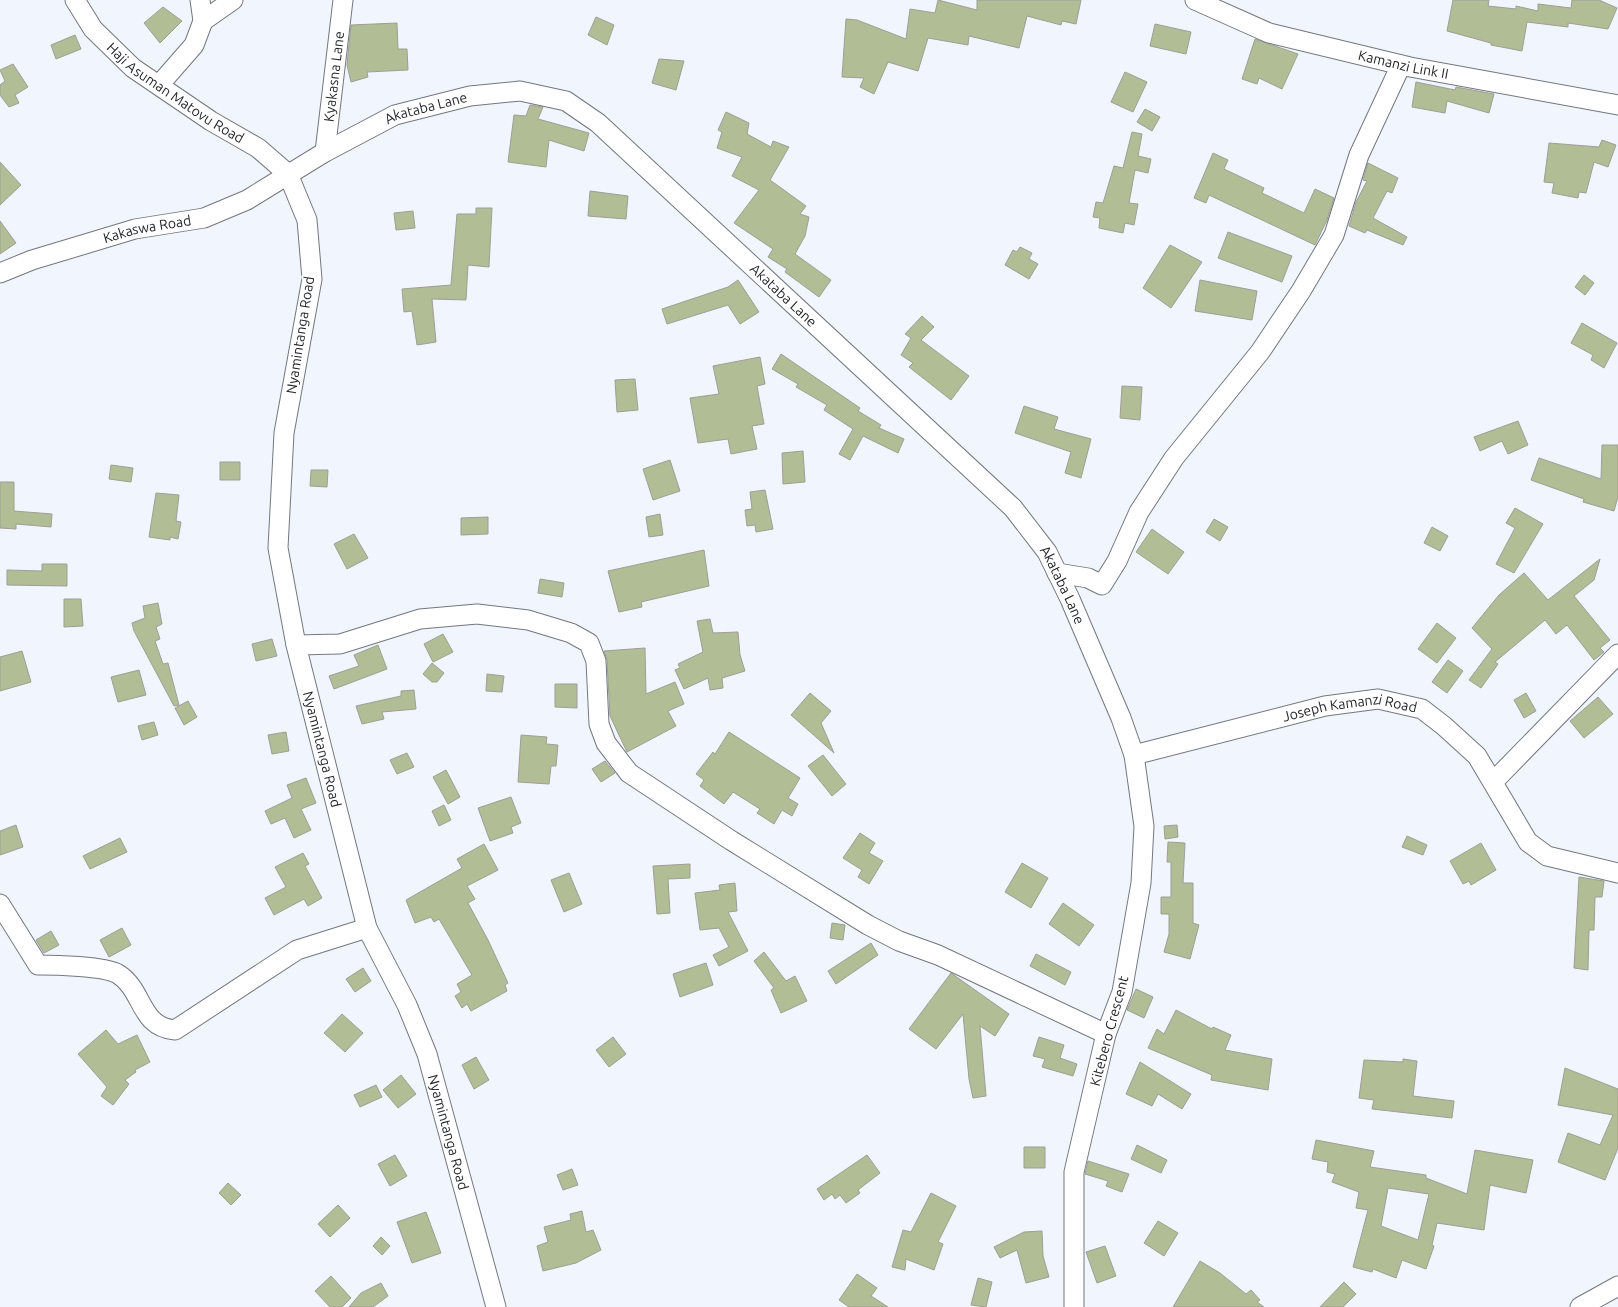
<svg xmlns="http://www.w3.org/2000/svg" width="1618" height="1307" font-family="Ubuntu,sans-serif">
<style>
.building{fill:#b1bd94;stroke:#9d9f97;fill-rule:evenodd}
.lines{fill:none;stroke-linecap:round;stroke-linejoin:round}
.street-casing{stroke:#73777f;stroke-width:21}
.street{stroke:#fff;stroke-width:19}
.labels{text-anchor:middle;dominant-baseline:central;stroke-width:4;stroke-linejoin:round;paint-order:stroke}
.street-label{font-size:14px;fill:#242629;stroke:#fff}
</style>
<rect width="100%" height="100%" fill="#f0f5fe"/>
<path class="building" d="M938 0 977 10V0H1081L1076 24 1062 21 1061 25 1027 16 1019 48 969 36 968 45 928 38 918 71 888 62 874 94 860 87 864 78 842 77 846 19 857 20 906 39 910 9 935 13Z
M1453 0H1489L1488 6 1516 9V6L1538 11V4L1571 8 1572 0H1599L1617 8 1608 29 1568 23V27L1527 22 1522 51 1491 45V43L1447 31Z
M163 7 182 21 160 43 144 23Z
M596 17 614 25 607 45 588 35Z
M397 23 398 49H407L408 70 367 72 368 77 351 82 347 65 351 25Z
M1155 24 1191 32 1186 54 1150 46Z
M75 35 81 49 56 59 51 45Z
M1255 39 1298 54 1282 89 1259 78 1257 84 1242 79Z
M659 59 684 61 676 90 652 83Z
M13 64 28 87 15 95 19 103 9 107 0 95V85L5 81 0 70Z
M1125 72 1147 82 1133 112 1111 102Z
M1416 82 1455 90 1456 87 1494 94 1489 113 1447 101 1445 113 1412 107Z
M530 105 543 107 538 119 589 133 584 151 549 140 546 167 508 162 514 115 526 116Z
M1145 109 1160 117 1152 131 1137 122Z
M726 112 749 123 747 134 771 147 773 141 789 147 770 180 806 206 800 214 809 217 805 236 795 254 831 280 819 297 785 272 787 269 768 257 773 249 734 223 759 190 732 176 742 157 717 148 722 132 718 130Z
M1132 132 1142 134 1138 156 1151 159 1148 173 1135 170 1129 203 1138 204 1134 225 1125 223 1123 233 1099 228 1100 218 1093 217 1096 202 1103 203 1114 166 1123 168Z
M1602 140 1616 145 1608 167 1594 162 1586 193 1579 192 1578 198 1552 193 1554 183 1544 182 1549 143 1599 147Z
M1213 153 1228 160 1224 169 1264 188 1262 193 1304 213 1315 189 1334 198 1327 220 1315 245 1209 195 1206 203 1194 198Z
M0 162 21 185 0 205Z
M1368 163 1398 178 1392 193 1387 191 1373 218 1407 237 1403 245 1367 230 1365 233 1349 226 1356 202 1367 181 1363 180Z
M590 191 628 196 626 219 588 216Z
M476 208H492L489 267 468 265 466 300 432 299 436 342 417 345 412 311 404 312 402 289 451 285 457 214H476Z
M413 211 415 228 396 230 394 213Z
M0 221 16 243 0 254Z
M1228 232 1292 256 1282 282 1218 258Z
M1170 245 1202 262 1171 308 1143 288Z
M1020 247 1032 253 1029 259 1038 264 1029 279 1005 265 1013 250 1017 252Z
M1584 275 1594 283 1585 295 1575 287Z
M738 280 759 312 740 324 728 305 667 324 662 309 728 287Z
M1200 280 1257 291 1252 320 1195 311Z
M922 316 934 327 921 340 969 376 951 400 909 367 913 363 901 355 911 338 905 334Z
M1582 323 1617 343 1604 368 1591 360 1593 355 1571 343Z
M781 354 860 408 858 411 881 425 879 428 904 439 898 453 863 436 850 460 839 454 853 429 824 410 827 405 796 387 798 384 772 369Z
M760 357 765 384 757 386 764 424 752 426 757 449 731 454 728 439 698 443 690 398 719 394 713 366Z
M635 379 638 410 617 412 615 380Z
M1122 386 1142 387 1140 420 1120 418Z
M1024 406 1058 417 1054 429 1091 439 1081 478 1065 473 1071 452 1015 433Z
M1518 421 1528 445 1508 454 1502 441 1480 451 1474 437Z
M1602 445H1618V497L1614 511 1583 502 1584 499 1531 480 1539 458 1601 479Z
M803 451 805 482 783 484 782 453Z
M670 460 680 491 653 500 643 469Z
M220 462H240V480H220Z
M111 465 133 468 131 482 109 479Z
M311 470H328L327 487 310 486Z
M0 482H14V511L52 514 51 527 16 524V529L0 528Z
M765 490 773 529 756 532 755 525 747 526 745 510 752 509 750 492Z
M156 493 179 495 176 521 181 522 178 539 170 537V540L149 537Z
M1515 508 1543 524 1514 573 1496 564 1515 528 1506 523Z
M660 514 663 535 649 537 646 517Z
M488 517V534L461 535V518Z
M1214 519 1228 527 1220 541 1206 532Z
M1432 527 1448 536 1440 551 1424 543Z
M1152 529 1184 552 1168 574 1136 552Z
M354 534 368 558 347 569 334 544Z
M704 550 709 586 641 602 642 607 619 612 608 571Z
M1600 559 1594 580 1574 596 1610 640 1600 648 1604 652 1594 660 1567 625 1556 634 1545 620 1495 662 1498 664 1481 688 1469 680 1492 649 1472 628 1499 595 1524 573 1548 600Z
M42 564H67V586L7 585V570L42 571Z
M540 579 564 583 562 597 538 593Z
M64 599H81L83 626 64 627Z
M158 603 162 624 156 627 160 639 155 641 163 664 168 663 179 705 174 706 134 631 132 623 145 618 143 606Z
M710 619 713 633 738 632 740 655 745 671 722 678 723 688 710 690 708 678 684 689 675 670 680 668 678 664 703 652 697 621Z
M1437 623 1456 638 1437 663 1418 649Z
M443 634 453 652 433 662 424 644Z
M272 639 277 656 256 661 252 644Z
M378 645 387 669 334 689 329 676 359 666 354 655Z
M645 648 646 694 675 682 684 704 668 711 676 726 627 752 610 716 607 660 604 651Z
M22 651 31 682 0 691V657Z
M1448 660 1463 671 1447 693 1432 682Z
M432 663 444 673 437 682H432L423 674Z
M139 670 146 695 118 702 111 677Z
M487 674 504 676 502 692 486 691Z
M555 684H577V708L555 707Z
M414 690 416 709 382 712 384 719 362 724 356 706 401 696V691Z
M810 693 831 711 821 723 834 753 791 715Z
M1526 693 1536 711 1524 718 1514 700Z
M1598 697 1613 714 1584 738 1570 721Z
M188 701 197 717 184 725 175 708Z
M154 722 158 735 142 740 138 726Z
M286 732 289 751 272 754 268 735Z
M729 732 800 778 788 798 798 804 792 816 782 810 774 824 757 813 760 809 733 792 724 804 700 786 704 780 696 774 713 752 715 754Z
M521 735 547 737 546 744 558 745 556 766H551L549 784 518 782Z
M407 753 414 767 397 774 390 760Z
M823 755 846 784 832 796 808 766Z
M605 761 615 773 601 782 592 769Z
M446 770 460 797 448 804 433 777Z
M306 778 316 803 301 809 311 830 294 838 285 818 271 824 265 811 292 798 287 785Z
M511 797 521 823 511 827 513 833 490 841 478 808Z
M444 805 451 820 439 826 432 811Z
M16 825 23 847 0 855V831Z
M1177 825 1178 837 1165 839 1164 826Z
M860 833 875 843 869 853 883 861 869 884 858 877 862 870 843 858Z
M1407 836 1427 845 1423 855 1402 847Z
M120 838 127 852 90 869 83 856Z
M1168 842 1185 843 1183 883H1193V923L1199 925 1190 959 1164 952 1169 934V914H1161V897H1171V862H1167Z
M1481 843 1496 870 1471 885 1469 881 1463 884 1450 861Z
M484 844 498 870 467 886 475 899 468 903 488 940 508 983 505 985 507 991 471 1011 467 1004 462 1008 455 996 461 992 457 984 472 975 439 919 434 922 431 917 415 923 406 900 462 868 457 859Z
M303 853 309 864 305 866 322 898 308 906 304 899 274 915 265 898 286 887 275 867Z
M1022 863 1048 878 1031 908 1005 892Z
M690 864V878L668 879 670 913 657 914 653 866Z
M569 873 582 904 564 912 551 880Z
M1579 877 1604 881 1602 897H1595L1594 930H1589L1588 970 1574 968Z
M735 883 737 911 728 912 748 951 719 966 713 955 729 947 719 928 700 930 695 893 720 890 719 885Z
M1063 903 1094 925 1079 946 1049 924Z
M832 923 845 925 843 940 830 938Z
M122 928 131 945 109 957 100 940Z
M51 931 59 945 44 953 36 940Z
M871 943 878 955 836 984 828 971Z
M764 952 786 981 795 976 807 1001 781 1013 771 990 774 988 754 961Z
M1036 954 1071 972 1065 985 1030 966Z
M706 963 713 985 680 997 673 974Z
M363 968 371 981 355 992 346 979Z
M951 973 1009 1014 995 1036 980 1026 986 1096 973 1098 969 1079 963 1014 936 1049 909 1029Z
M1136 989 1153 997 1144 1018 1127 1010Z
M1176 1010 1212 1029 1213 1027 1231 1035 1225 1050 1272 1059 1268 1090 1211 1080 1212 1075 1148 1048 1157 1029 1164 1034Z
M342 1014 363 1033 345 1052 324 1033Z
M106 1030 118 1044 137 1035 150 1062 135 1070 136 1072 125 1080 129 1084 113 1105 101 1096 107 1087 78 1054Z
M613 1037 626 1054 609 1067 596 1050Z
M1039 1037 1064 1045 1060 1058 1077 1064 1073 1076 1042 1067 1045 1059 1033 1056Z
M476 1057 489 1080 474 1089 462 1065Z
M1403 1059 1417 1061 1413 1096 1454 1101 1452 1118 1372 1109 1374 1100 1359 1098 1364 1060 1403 1062Z
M1140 1062 1191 1094 1182 1109 1158 1094 1152 1106 1126 1094Z
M1565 1068 1618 1089V1148L1605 1180 1558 1162 1568 1133 1600 1145 1613 1115 1558 1105Z
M401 1075 416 1094 398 1108 383 1090Z
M376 1085 382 1097 360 1107 354 1095Z
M1316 1140 1374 1151 1370 1167 1426 1175V1178L1467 1194 1475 1150 1533 1160 1526 1193 1490 1185 1484 1230 1437 1223 1432 1245 1434 1246 1426 1269 1402 1260 1396 1278 1373 1269 1372 1272 1353 1267 1368 1210 1356 1208 1359 1192 1332 1182 1335 1174 1327 1172 1328 1162 1312 1159ZM1388 1188 1429 1194 1418 1240 1381 1226Z
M1137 1145 1167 1160 1161 1173 1131 1159Z
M1024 1147H1045V1168H1024Z
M395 1155 407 1176 390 1186 378 1164Z
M867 1155 880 1173 858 1190 860 1193 846 1203 840 1195 835 1199 832 1194 824 1200 817 1189Z
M1088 1161 1129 1174 1122 1192 1106 1186 1108 1181 1085 1174Z
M572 1169 578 1185 563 1190 557 1175Z
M228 1183 241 1195 231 1205 219 1193Z
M931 1193 956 1206 938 1242 943 1244 934 1270 906 1259 905 1270 892 1267 903 1230 911 1232Z
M338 1205 350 1218 330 1237 318 1224Z
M582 1211 586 1232 593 1230 601 1250 576 1263 543 1271 537 1246 548 1242 544 1227 571 1220 570 1214Z
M426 1212 441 1253 412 1263 397 1222Z
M1158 1221 1178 1233 1164 1256 1144 1243Z
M1042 1231 1043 1256 1049 1277 1026 1283 1017 1250 1000 1258 994 1247 1024 1232Z
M381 1237 390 1246 382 1255 373 1246Z
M1105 1246 1116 1276 1097 1283 1086 1252Z
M1200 1261 1220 1273 1246 1294 1251 1290 1260 1300 1257 1302 1264 1307H1173Z
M857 1274 877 1288 871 1296 888 1307H849L839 1300Z
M331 1276 351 1298 342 1307H330L315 1291Z
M978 1278 992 1282 986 1307 971 1305Z
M1344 1282 1356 1294 1343 1307H1320Z
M381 1283 388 1296 373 1307H349L361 1293Z"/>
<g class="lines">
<g class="street-casing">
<g id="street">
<path id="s1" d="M75 0 93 29 133 68 211 121 258 148 288 174 307 220 312 279 284 433 278 548 296 645 367 928 407 1005 427 1054 496 1307"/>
<path id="s2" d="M1195 0 1269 33 1410 67 1618 105"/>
<path d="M203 21 233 0"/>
<path d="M159 85 194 45 203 21 200 0"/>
<path id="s3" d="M325 152 343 0"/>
<path id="s4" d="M0 273 32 260 135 229 204 218 247 200 325 152 395 115 470 96 520 91 566 101 598 123 1013 508 1047 552 1070 599 1121 718 1134 755 1144 826 1141 883 1122 992 1106 1034 1074 1172V1307"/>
<path d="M1057 573 1088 578 1102 585 1117 561 1139 512 1174 458 1260 352 1301 291 1334 235 1359 155 1401 65"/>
<path d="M296 645 340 644 420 619 477 614 528 620 571 633 589 643 596 661 599 724 606 743 629 773 732 841 868 925 899 941 938 955 1106 1034"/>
<path id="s5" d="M1134 755 1325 706 1378 699 1422 709 1444 726 1477 756 1528 842 1547 856 1618 873"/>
<path d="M1493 782 1618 654"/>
<path d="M0 904 38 965C54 965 105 966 118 974 144 990 139 1027 175 1030L297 950 367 928"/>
<path d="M1580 1307 1618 1286"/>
</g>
</g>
<use href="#street" class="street"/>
</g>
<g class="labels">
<g class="street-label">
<text stroke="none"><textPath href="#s2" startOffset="219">Kamanzi Link II</textPath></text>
<text stroke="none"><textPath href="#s3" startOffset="76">Kyakasna Lane</textPath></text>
<text stroke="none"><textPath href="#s1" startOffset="139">Haji Asuman Matovu Road</textPath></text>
<text stroke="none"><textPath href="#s4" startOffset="461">Akataba Lane</textPath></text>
<text stroke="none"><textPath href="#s4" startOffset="154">Kakaswa Road</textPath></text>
<text stroke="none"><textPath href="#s4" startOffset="896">Akataba Lane</textPath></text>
<text transform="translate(300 335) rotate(-81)">Nyamintanga Road</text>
<text stroke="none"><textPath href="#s4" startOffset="1301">Akataba Lane</textPath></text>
<text stroke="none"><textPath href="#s5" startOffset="222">Joseph Kamanzi Road</textPath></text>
<text stroke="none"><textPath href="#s1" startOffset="865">Nyamintanga Road</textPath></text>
<text transform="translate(1109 1031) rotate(-75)">Kitebero Crescent</text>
<text stroke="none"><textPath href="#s1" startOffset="1270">Nyamintanga Road</textPath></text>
</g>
</g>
</svg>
